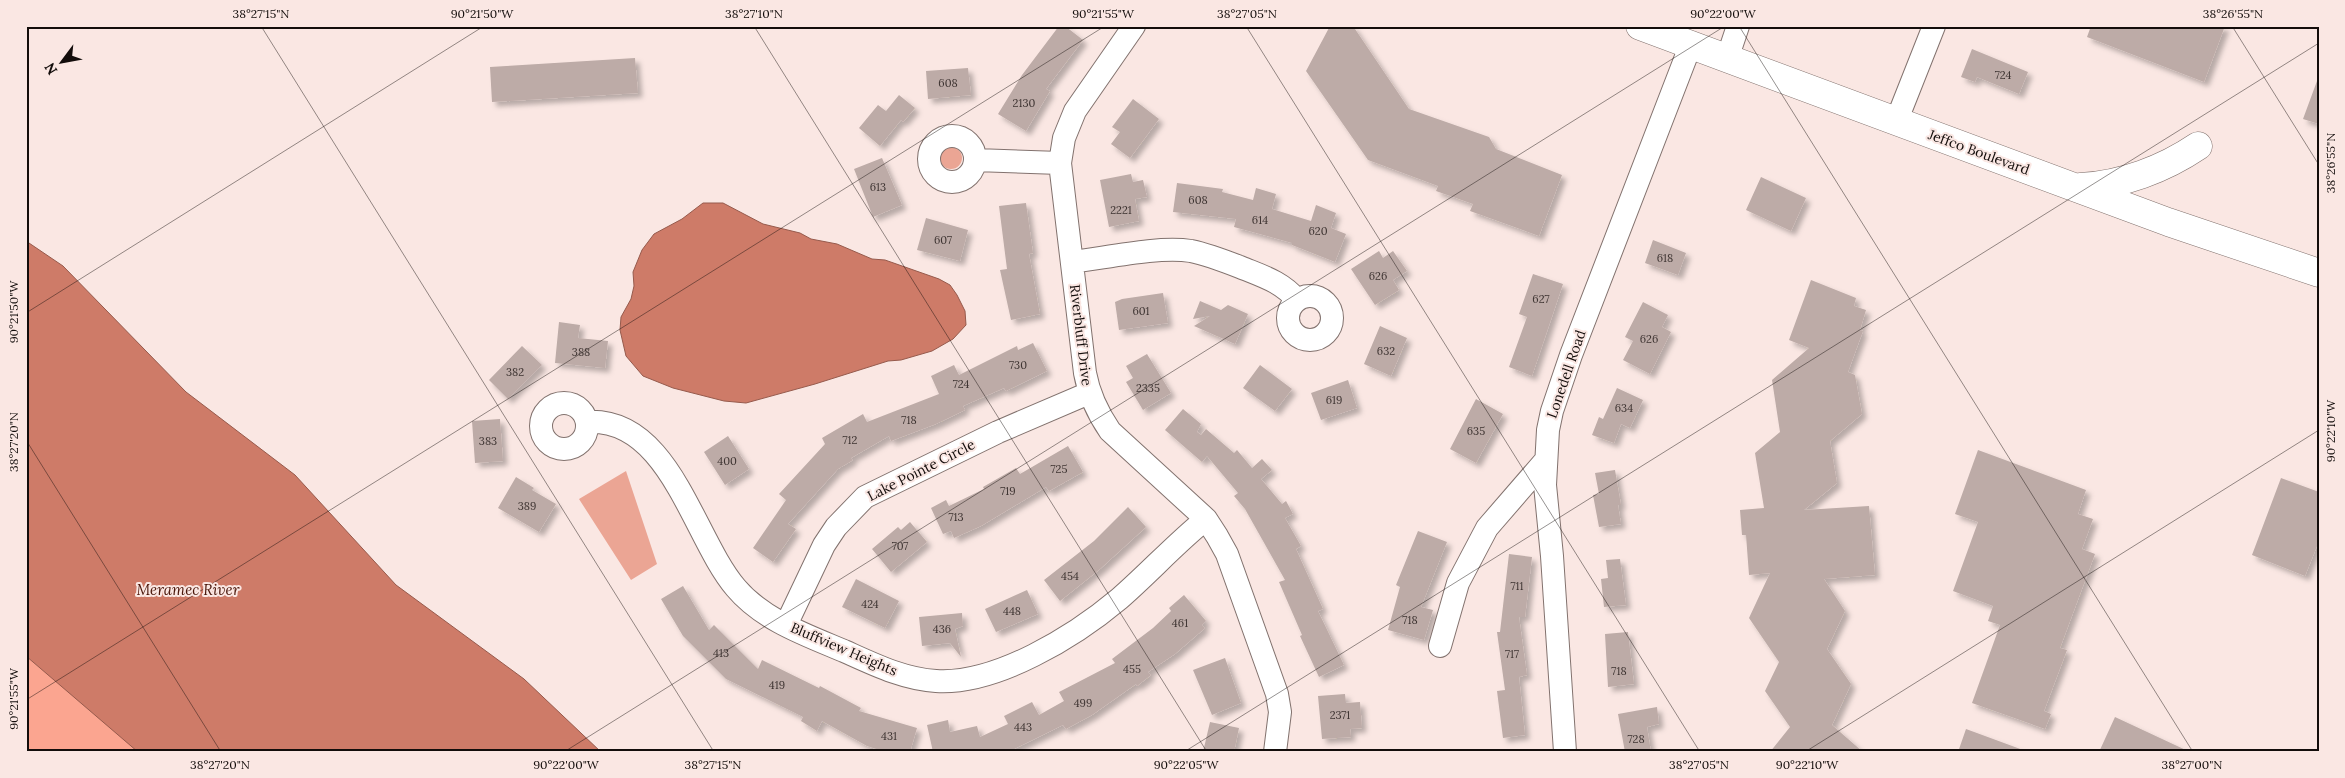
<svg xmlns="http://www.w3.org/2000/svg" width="2345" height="778" font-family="Lora,serif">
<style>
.green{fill:#eba594}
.forest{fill:#fba590}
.water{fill:#ce7b68;stroke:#965a4c}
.building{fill:#bdaba7;filter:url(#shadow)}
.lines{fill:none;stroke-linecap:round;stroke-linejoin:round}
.minor-casing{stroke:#82726e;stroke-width:24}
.major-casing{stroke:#82726e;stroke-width:29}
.minor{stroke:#fff;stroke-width:22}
.major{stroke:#fff;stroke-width:28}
.ticks{fill:none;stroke:#130d0b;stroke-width:1;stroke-opacity:0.45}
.labels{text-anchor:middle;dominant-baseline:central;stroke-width:4;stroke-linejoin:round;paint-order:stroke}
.number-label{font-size:11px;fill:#3e3432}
.street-label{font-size:14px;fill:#130d0b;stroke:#fae7e3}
.water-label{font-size:15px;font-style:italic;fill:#4a160a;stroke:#fae7e3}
.neatline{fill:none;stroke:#130d0b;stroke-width:2}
.ticks-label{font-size:12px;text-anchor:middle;fill:#130d0b}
</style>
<defs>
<filter id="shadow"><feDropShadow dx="4.5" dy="4.5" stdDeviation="2.5" flood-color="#0004"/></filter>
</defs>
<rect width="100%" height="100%" fill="#fae7e3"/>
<path class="green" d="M940 158a11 11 0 1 1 22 0a11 11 0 1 1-22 0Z
M626 471 657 564 631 580 579 499Z"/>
<path class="forest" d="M26 656 124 738 138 752H26Z"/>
<path class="water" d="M703 203H723L763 224 800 233 811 239 837 244 872 259 885 260 939 279 950 285 957 295 965 311 966 325 953 339 932 351 901 360 888 361 815 384 746 403 724 401 673 388 643 376 626 356 620 330 621 317 631 299 634 286 633 272 642 250 654 234 682 219Z
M26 241 63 266 186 392 295 475 396 585 524 679 601 752H138L26 656Z"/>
<path class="building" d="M1059 26H1065L1083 40 1046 89 1050 91 1026 131 998 114 1022 75Z
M1330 26H1353L1409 109 1489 137 1496 149 1562 175 1539 236 1470 211 1473 204 1436 191 1438 186 1368 160 1306 71Z
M2091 26H2225L2204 82 2087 37Z
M1972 49 2028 72 2019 94 1977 77 1975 82 1961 77Z
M635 58 638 93 492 102 490 67Z
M968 68 971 95 928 99 926 71Z
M2317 81H2319V124L2303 119Z
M899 95 915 108 903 122 901 120 880 146 859 128 878 105 886 111Z
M1133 99 1159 119 1130 158 1111 144 1120 132 1112 127Z
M882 158 902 205 873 217 854 169Z
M1131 174 1133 182 1143 180 1147 197 1135 199 1139 221 1109 227 1100 180Z
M1761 177 1806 198 1791 231 1746 210Z
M1177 183 1223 189 1222 192 1253 200 1256 188 1276 194 1272 209 1311 221 1316 205 1336 213 1331 228 1346 234 1335 262 1292 245V243L1234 227 1236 219 1173 212Z
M1026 203 1033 253 1029 254 1040 314 1011 320 1000 270 1007 269 999 206Z
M926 218 968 230 960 261 917 250Z
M1653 240 1686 253 1678 275 1645 263Z
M1379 251 1383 258 1393 251 1407 271 1393 280 1399 290 1375 305 1351 269Z
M1533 274 1563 284 1532 376 1509 367 1527 317 1519 314Z
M1811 280 1856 298 1854 306 1866 310 1860 330 1863 331 1848 372 1855 375 1862 414 1830 441 1837 483 1804 510 1869 506 1875 575 1824 579 1845 611 1827 649 1851 684 1832 725 1863 752H1770L1790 727 1765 691 1779 662 1749 618 1770 573 1749 575 1746 535H1742L1740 510 1764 508 1755 453 1780 432 1772 380 1809 348 1789 340Z
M1163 293 1168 323 1119 330 1115 302 1122 299Z
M1200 301 1221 310 1228 305 1248 314 1235 344 1194 326 1210 316 1193 319Z
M1643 302 1668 315 1662 327 1671 332 1650 374 1623 360 1633 341 1625 337Z
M559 322 580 325 578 338 608 341 605 368 555 363Z
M1380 326 1407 338 1391 376 1364 364Z
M1033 343 1047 371 1006 391 1004 388 963 406 965 410 936 424 891 441 889 436 851 458 853 460 838 469 788 524 796 529 773 562 753 548 786 500 779 494 825 444 822 438 863 414 867 422 939 394 931 376 954 365 959 375 1017 346 1018 350Z
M522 346 542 365 508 399 489 380Z
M1147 354 1171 393 1143 410 1126 382 1133 378 1126 366Z
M1260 365 1292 389 1275 411 1243 388Z
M1348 380 1357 408 1321 420 1311 393Z
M1617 388 1643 400 1630 428 1621 424 1614 443 1592 435 1599 417 1603 419Z
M1476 399 1503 414 1476 463 1450 449Z
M1183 409 1201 424 1197 432 1201 435 1206 429 1234 453 1237 450 1252 468 1262 459 1272 470 1261 479 1282 504 1286 501 1293 514 1285 518 1301 546 1296 549 1323 609 1318 611 1344 665 1319 677 1300 636 1302 635 1279 582 1285 580 1245 509 1234 496 1238 493 1207 456 1202 462 1165 430Z
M500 419 503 461 475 463 472 421Z
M728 436 749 469 725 485 704 452Z
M1068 446 1083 472 1049 491 1046 487 981 526 954 538 951 531 943 534 931 508 946 500 949 506 984 489 983 487 1016 468 1020 474Z
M1978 450 2086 490 2078 514 2093 519 2082 549 2095 554 2060 648 2067 650 2044 711 2051 714 2045 729 1972 703 2000 625 1988 621 1993 606 1953 591 1978 522 1955 514Z
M1615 470 1621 505H1618L1621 524 1599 527 1593 495 1599 494 1595 473Z
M516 477 534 488 532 490 556 504 539 532 498 508Z
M2281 478 2319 492V541L2305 576 2252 555Z
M1128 507 1146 527 1100 569 1060 601 1044 580 1094 541Z
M910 522 927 542 891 572 872 549 898 527 901 530Z
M1418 531 1447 542 1421 607 1433 610 1424 640 1388 630 1400 587 1396 585Z
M1509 554 1532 557 1525 617H1519L1527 675 1519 677 1525 735 1503 738 1497 691 1505 690 1497 632H1500Z
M1620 559 1626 605 1604 607 1601 579 1608 578 1606 560Z
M856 579 899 601 885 628 842 607Z
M683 586 709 630 714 625 758 669 762 660 819 688 820 686 861 708 859 711 917 728 910 752H886L867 746 822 721 817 731 801 721 803 717 726 679 683 636 661 599Z
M1027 590 1038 614 996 632 985 609Z
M1184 595 1206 621 1202 625 1205 628 1175 654 1148 672 1151 675 1137 686 1136 684 1092 715 1066 729 1063 725 1008 752H933L927 725 948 720 950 732 977 726 980 737 1008 724 1004 716 1032 702 1039 715 1064 701 1059 692 1115 663 1112 659 1153 628 1171 611 1169 608Z
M962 613 963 626 955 629 961 657 950 643 922 646 919 617Z
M1628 632 1634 684 1608 687 1605 634Z
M1225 658 1241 703 1212 715 1193 670Z
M1345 694 1346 703 1360 702 1362 728 1350 729 1351 737 1322 739 1318 696Z
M1657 707 1659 724 1647 727 1651 752H1625L1618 714Z
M2115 717 2190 752H2099Z
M1210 722 1239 728 1234 752H1203Z
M1966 729 2023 750V752H1958Z"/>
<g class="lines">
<g class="minor-casing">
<path id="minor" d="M1134 26 1075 111 1064 138 1060 163 1085 373C1089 395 1097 412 1110 431L1206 519 1217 536 1227 554 1277 694 1280 712 1275 752
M1727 59 1738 26
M1896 122 1934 26
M929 159a23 23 0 1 1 46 0a23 23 0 1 1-46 0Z
M975 160 1060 163
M1072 262C1106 258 1157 246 1191 251 1210 255 1227 262 1245 269 1265 277 1283 283 1297 300
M1288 318a22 22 0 1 1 44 0a22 22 0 1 1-44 0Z
M541 426a23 23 0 1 1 46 0a23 23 0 1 1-46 0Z
M587 422C670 417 693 538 736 588 763 620 806 635 844 651 873 664 903 679 936 681 996 685 1075 636 1119 599 1149 573 1175 544 1206 519
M786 625 824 545 836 527 865 497 998 432 1089 393
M1440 646 1458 583 1487 528 1545 461
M1565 752 1552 556 1545 485 1548 430 1552 411 1571 355 1691 44"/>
</g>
<g class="major-casing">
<path id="major" d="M1640 26 2168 222 2319 273
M2080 187C2122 185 2164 169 2198 146"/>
</g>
<use href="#minor" class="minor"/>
<use href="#major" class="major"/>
</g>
<path class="ticks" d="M261 26 714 752M754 26 1207 752M1246 26 1700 752M1739 26 2193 752M2232 26 2319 165M26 313 484 26M26 440 221 752M26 700 1105 26M564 752 1725 26M1184 752 2319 43M1805 752 2319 430"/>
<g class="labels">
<g class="number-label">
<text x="2003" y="75">724</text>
<text x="948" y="83">608</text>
<text x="1024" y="103">2130</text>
<text x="878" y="187">613</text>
<text x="1198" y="200">608</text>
<text x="1121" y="210">2221</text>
<text x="1260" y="220">614</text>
<text x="1318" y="231">620</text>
<text x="943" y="240">607</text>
<text x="1665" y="258">618</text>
<text x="1378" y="276">626</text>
<text x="1541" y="299">627</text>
<text x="1141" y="311">601</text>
<text x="1649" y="339">626</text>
<text x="1386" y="351">632</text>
<text x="581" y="352">388</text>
<text x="1018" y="365">730</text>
<text x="515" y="372">382</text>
<text x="961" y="384">724</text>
<text x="1148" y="388">2335</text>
<text x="1334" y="400">619</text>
<text x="1624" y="408">634</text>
<text x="909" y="420">718</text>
<text x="1476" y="431">635</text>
<text x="850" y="440">712</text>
<text x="488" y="441">383</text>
<text x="727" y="461">400</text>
<text x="1059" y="469">725</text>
<text x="1008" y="491">719</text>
<text x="527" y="506">389</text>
<text x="956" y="517">713</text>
<text x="900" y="546">707</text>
<text x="1070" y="576">454</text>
<text x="1517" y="586">711</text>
<text x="870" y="604">424</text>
<text x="1012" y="611">448</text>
<text x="1410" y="620">718</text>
<text x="1180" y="623">461</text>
<text x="942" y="629">436</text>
<text x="721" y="653">413</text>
<text x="1512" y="654">717</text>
<text x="1132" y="669">455</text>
<text x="1619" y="671">718</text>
<text x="777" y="685">419</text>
<text x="1083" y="703">499</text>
<text x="1340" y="715">2371</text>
<text x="1023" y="727">443</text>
<text x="889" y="736">431</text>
<text x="1636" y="739">728</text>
</g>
<g class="street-label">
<text transform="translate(1979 152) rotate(20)">Jeffco Boulevard</text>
<text transform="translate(1081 335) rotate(83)">Riverbluff Drive</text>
<text transform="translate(1566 374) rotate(-71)">Lonedell Road</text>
<text transform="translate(921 470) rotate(-27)">Lake Pointe Circle</text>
<text transform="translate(844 649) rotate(23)">Bluffview Heights</text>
</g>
<g class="water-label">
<text x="188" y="589">Meramec River</text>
</g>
</g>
<rect width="2345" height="778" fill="none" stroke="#fae7e3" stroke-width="55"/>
<g transform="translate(62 62) rotate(238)" stroke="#fae7e3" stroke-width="4" paint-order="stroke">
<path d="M0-4L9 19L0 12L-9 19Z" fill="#130d0b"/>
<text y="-8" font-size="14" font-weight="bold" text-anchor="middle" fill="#130d0b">N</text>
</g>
<rect x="28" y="28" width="2290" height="722" class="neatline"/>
<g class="ticks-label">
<text x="261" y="18">38°27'15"N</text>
<text x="482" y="18">90°21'50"W</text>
<text x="754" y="18">38°27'10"N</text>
<text x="1103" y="18">90°21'55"W</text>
<text x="1247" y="18">38°27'05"N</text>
<text x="1723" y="18">90°22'00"W</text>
<text x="2233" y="18">38°26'55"N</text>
<text transform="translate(2331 163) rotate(-90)" y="4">38°26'55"N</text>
<text transform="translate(14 312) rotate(-90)" y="4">90°21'50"W</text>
<text transform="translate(2331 431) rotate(-90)" y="4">90°22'10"W</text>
<text transform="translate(14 442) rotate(-90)" y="4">38°27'20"N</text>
<text transform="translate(14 699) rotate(-90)" y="4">90°21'55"W</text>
<text x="220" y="769">38°27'20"N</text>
<text x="566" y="769">90°22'00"W</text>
<text x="713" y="769">38°27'15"N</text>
<text x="1186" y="769">90°22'05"W</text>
<text x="1699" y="769">38°27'05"N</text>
<text x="1807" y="769">90°22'10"W</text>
<text x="2192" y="769">38°27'00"N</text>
</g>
</svg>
